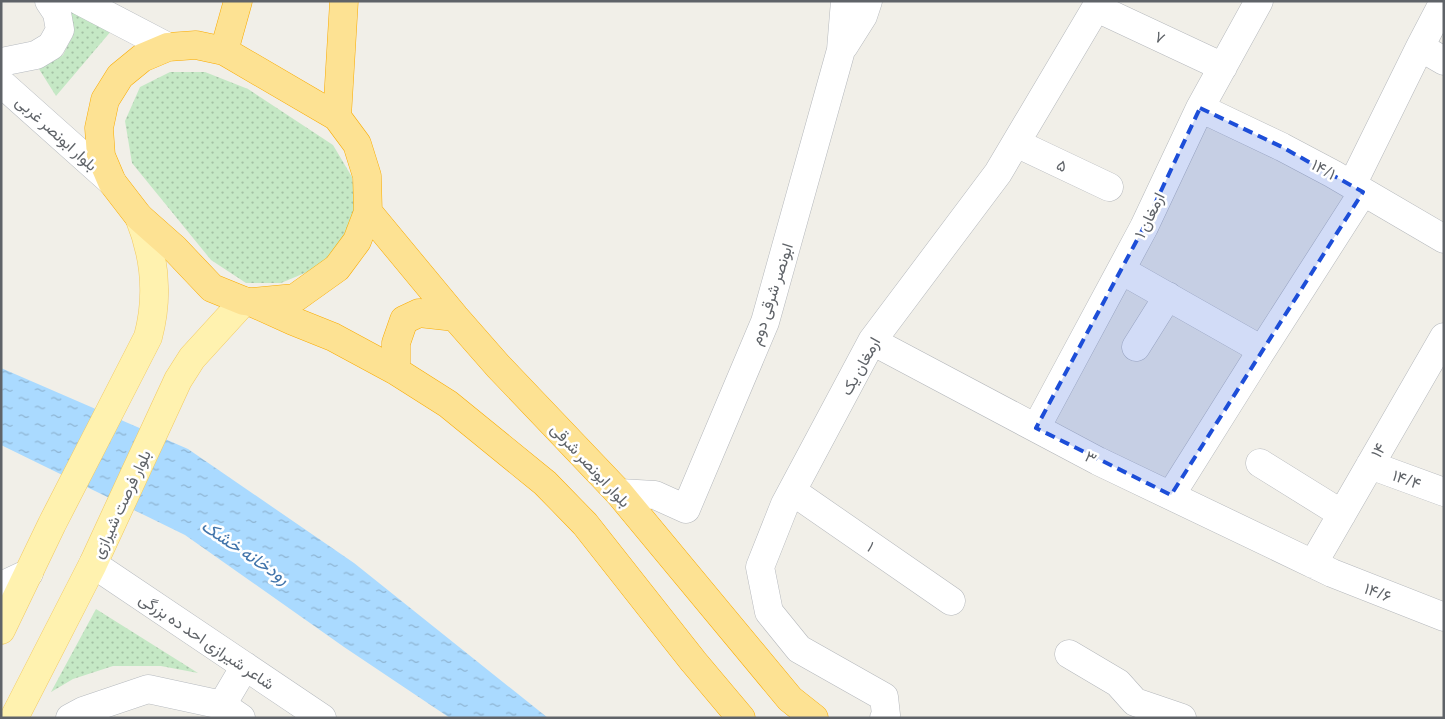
<svg xmlns="http://www.w3.org/2000/svg" width="1445" height="719" font-family="Manrope,Vazirmatn,sans-serif">
<style>
.grass{fill:url(#grass-dots)}
.water{fill:url(#water-ripples)}
.lines{fill:none;stroke-linecap:round;stroke-linejoin:round}
.street-casing{stroke:#b5b8bc;stroke-width:29}
.secondary-casing{stroke:#b6babf;stroke-width:29}
.primary-casing{stroke:#f2c960;stroke-width:29}
.highway-casing{stroke:#f9ab00;stroke-width:29}
.street{stroke:#fff;stroke-width:28}
.secondary{stroke:#fff;stroke-width:28}
.primary{stroke:#fff2af;stroke-width:28}
.highway{stroke:#fde293;stroke-width:28}
.marked{fill:#1d4ed8;fill-opacity:0.2;stroke:#1d4ed8;stroke-width:4;stroke-dasharray:10 6;stroke-linejoin:round}
.labels{text-anchor:middle;dominant-baseline:central;stroke-width:5;stroke-linejoin:round;paint-order:stroke}
.street-label{font-size:16px;fill:#5f6368;stroke:#fff}
.water-label{font-size:18px;font-style:italic;fill:#4174aa;stroke:#fff}
</style>
<defs>
<pattern id="grass-dots" width="8" height="8" patternUnits="userSpaceOnUse" patternTransform="scale(1.25)"><rect width="8" height="8" fill="#c5e8c5"/><path d="M2 2h.1M6 6h.1" fill="none" stroke="#a3c0a4" stroke-width="1.8" stroke-linecap="round"/></pattern>
<pattern id="water-ripples" width="26" height="14" patternUnits="userSpaceOnUse" patternTransform="scale(1.25)"><rect width="26" height="14" fill="#aadaff"/><path d="M2 4q2-2 4 0t4 0M15 11q2-2 4 0t4 0" fill="none" stroke="#8eb4d2"/></pattern>
</defs>
<rect width="100%" height="100%" fill="#f1efe8"/>
<path class="grass" d="M70 10 112 30 56 96 39 69 63 55 73 35Z
M170 72H205L248 89 333 145 352 177 356 208 342 239 319 267 281 283H246L211 260 132 163 125 121 140 87Z
M96 609 198 673 161 666H113L73 679 51 692Z"/>
<path class="water" d="M1 368 188 449 354 563 548 718H450L344 647 185 535 1 445Z"/>
<g class="lines">
<g class="street-casing">
<path id="street" d="M1097 8 1223 67
M844 46 863 16 868 1
M1420 47 1444 61
M1200 108 1282 147 1333 174 1444 239
M1016 143 1109 187
M1352 185 1420 47 1444 1
M1121 270 1262 350
M872 341 1098 461 1332 573 1444 617
M1136 347 1168 296
M1036 428 1144 227 1200 108 1259 1
M1260 463 1342 514
M1370 465 1444 492
M792 491 951 601
M619 493 655 495 686 509 765 322 841 50 845 1
M1171 495 1262 350 1363 192
M1313 564 1444 337
M1069 654 1118 683 1135 702 1182 718
M884 718 886 715 884 697 799 649 769 612 760 567 785 504 872 341 998 173 1100 1"/>
</g>
<g class="secondary-casing">
<path id="secondary" d="M80 1 168 47
M1 62 36 55 51 46 60 30 57 13 49 1
M1 83 112 182
M93 564 322 718
M1 586 29 573
M222 705 245 666
M70 718 83 711 148 689 222 705 241 718"/>
</g>
<g class="primary-casing">
<path id="primary" d="M1 630 52 524 148 337C159 296 155 256 139 217
M14 718 93 564 178 380 192 358 244 301"/>
</g>
<g class="highway-casing">
<path id="highway" d="M196 45 224 51 337 117 357 144 367 176 368 212 357 241 337 268 295 298 251 302 244 301 212 288 174 248 139 217 112 182 101 156 99 128 105 100 120 76 142 58 168 47Z
M224 51 238 1
M337 117 344 1
M368 212 455 317 498 366 619 493 790 699 814 718
M253 303 293 321 333 337 396 371 448 404 545 483 585 524 693 661 741 718
M396 371V343L404 320 419 313 455 317"/>
</g>
<use href="#street" class="street"/>
<use href="#secondary" class="secondary"/>
<use href="#primary" class="primary"/>
<use href="#highway" class="highway"/>
</g>
<path class="marked" d="M1200 108 1282 147 1363 192 1171 495 1036 428 1144 227Z"/>
<g class="labels">
<g class="street-label">
<text transform="translate(1160 37) rotate(25)">۷</text>
<text transform="translate(57 133) rotate(42)">بلوار ابونصر غربی</text>
<text transform="translate(1062 165) rotate(25)">۵</text>
<text transform="translate(1324 169) rotate(29)">۱۴/۱</text>
<text transform="translate(1149 215) rotate(-64)">ارمغان ۱</text>
<text transform="translate(771 294) rotate(-72)">ابونصر شرقی دوم</text>
<text transform="translate(860 366) rotate(-61)">ارمغان یک</text>
<text transform="translate(1378 450) rotate(-60)">۱۴</text>
<text transform="translate(1091 457) rotate(27)">۳</text>
<text transform="translate(591 465) rotate(47)">بلوار ابونصر شرقی</text>
<text transform="translate(1407 479) rotate(20)">۱۴/۴</text>
<text transform="translate(121 504) rotate(-65)">بلوار فرصت شیرازی</text>
<text transform="translate(871 546) rotate(34)">۱</text>
<text transform="translate(1378 592) rotate(21)">۱۴/۶</text>
<text transform="translate(207 641) rotate(34)">شاعر شیرازی احد ده بزرگی</text>
</g>
<g class="water-label">
<text transform="translate(246 551) rotate(34)">رودخانه خشک</text>
</g>
</g>
<rect width="1445" height="719" fill="none" stroke="#5f6368" stroke-width="5"/>
</svg>
